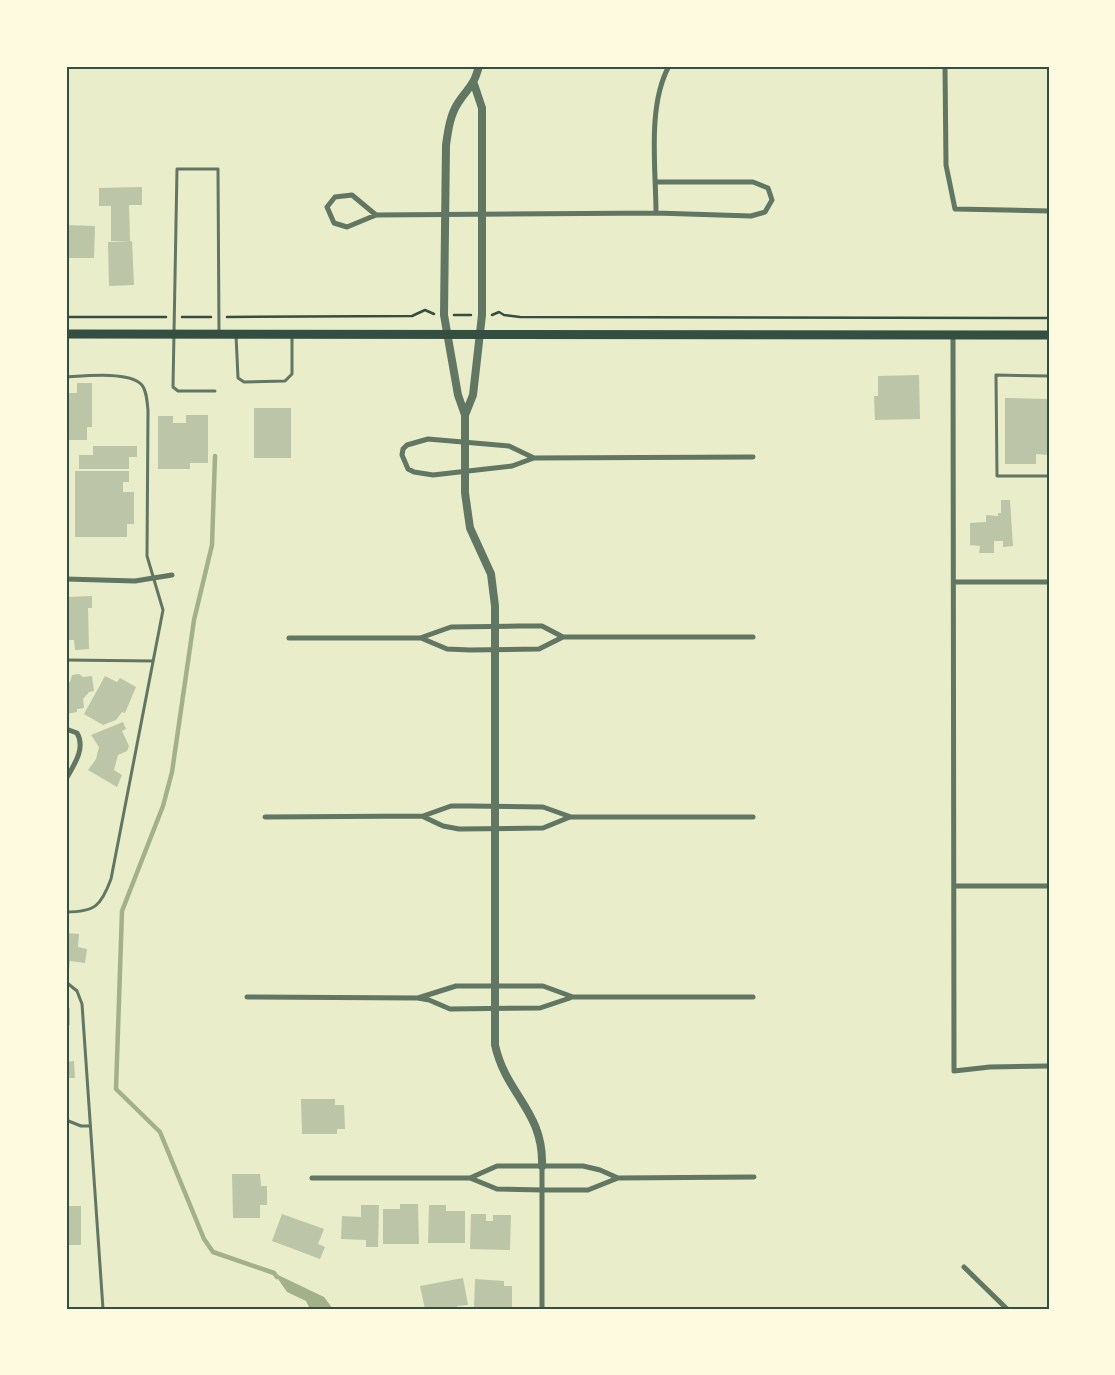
<svg xmlns="http://www.w3.org/2000/svg" width="1115" height="1375" font-family="Raleway,sans-serif">
<style>
.water{fill:#a3b18a}
.lines{fill:none;stroke-linecap:round;stroke-linejoin:round}
.stream{stroke:#a3b18a;stroke-width:4.5}
.building{fill:#bcc5a7}
.path{stroke:#344e41;stroke-width:2.5}
.service{stroke:#617663;stroke-width:3}
.minor{stroke:#617663;stroke-width:5}
.tertiary{stroke:#617663;stroke-width:8}
.secondary{stroke:#344e41;stroke-width:9}
.neatline{fill:none;stroke:#344e41;stroke-width:2}
</style>
<rect width="100%" height="100%" fill="#e9edc9"/>
<path class="water" d="M274 1273 324 1297 333 1309H310L306 1301 287 1292Z"/>
<g class="lines">
<path class="stream" d="M215 456 212 545 194 620 172 772 163 806 122 911 116 1089 160 1132 204 1239 213 1252 274 1273 277 1277"/>
</g>
<path class="building" d="M142 187V205H129L130 241H111V206H99V188Z
M66 225 95 226 94 258H66Z
M132 241 134 285 109 286 108 242Z
M919 375 920 419 875 420 874 396H878V376Z
M77 383H92V427H87V440H66V393H77Z
M1005 398 1049 399V455L1036 454V464H1005Z
M254 408H291V458H254Z
M186 415H208V463H190V469H158V416H173V423H186Z
M93 446H137V457H129V469H79V455H93Z
M75 471H129V482H123V492H134V524H127V537H75Z
M1001 500H1010L1013 546 1003 547V541H994V553H979L980 546 970 545V523L986 522V515L998 516V513H1001Z
M92 596V608H88L89 649 75 650 74 640H66V597Z
M79 674 83 677 92 676 94 691 89 692 83 699 84 708 77 709V712L66 714V683L70 682 72 675Z
M105 676 117 682 120 678 136 687 125 713 122 712 116 720 103 725 84 714Z
M123 722 126 729 122 731 129 746 127 751 118 755 114 770 122 775 117 787 88 770 96 759 99 747 91 735Z
M66 933 79 934 78 947 87 949 85 963 70 961 69 970H66Z
M66 1008H70V1025H66Z
M74 1061 75 1078H66V1062Z
M301 1099H335V1105H344L345 1129H337V1134H302Z
M232 1174H260L261 1186H267V1205H260V1218H233Z
M400 1204H418L419 1244H383V1209H400Z
M361 1205H379L378 1247H366V1240L341 1239 342 1216 361 1217Z
M429 1205H446V1211H465V1243H428Z
M66 1206H81V1245H66Z
M282 1214 324 1229 318 1244 325 1247 320 1259 272 1241Z
M471 1214H486V1221H493V1215H511L510 1250 470 1249Z
M463 1278 468 1305 457 1306 458 1309H425L420 1286Z
M475 1279 504 1281V1286H512V1309H474Z"/>
<g class="lines">
<path class="path" d="M454 315H471
M492 315 499 312 504 315 520 317 1049 318
M66 317H166
M182 317H211
M227 317 412 316 425 310 434 314"/>
<path class="service" d="M236 335 238 378 244 382 285 381 292 374V336
M1049 376 996 375 997 476H1049
M66 377C83 376 128 371 141 384 147 390 147 402 148 410L147 556 163 610 111 879C101 906 95 912 66 912
M215 391H178L173 387 177 169H218L219 334
M66 660 153 661
M66 982 77 991 82 1004 103 1309
M66 1120 81 1126H90"/>
<path class="minor" d="M945 66 946 165 955 209 1049 211
M656 213C656 169 647 106 669 66
M376 215 352 195 335 197 327 207 334 223 347 227 376 215 656 213 751 216 765 212 772 200 768 188 753 182H656
M953 335 954 1071 990 1067 1049 1066
M534 458 509 446 428 439 407 445 403 449 402 455 408 469 414 472 433 475 512 466 534 458 753 457
M66 579 135 581 172 575
M954 582H1049
M289 638H420L451 627 519 626H542L563 637H753
M421 638 447 649 470 650 539 649 563 637
M66 729 77 733C86 748 74 765 66 779
M265 817 423 816 451 806H469L543 807 571 817H753
M424 817 443 826 459 829 543 828 570 817
M954 886H1049
M247 997 418 998 429 1000 450 1009 540 1008 570 998
M418 998 456 986H543L573 997H753
M542 1166V1309
M312 1178H470L497 1189 542 1190H588L618 1178
M470 1178 497 1166H583L600 1170 618 1178 754 1177
M964 1267 1007 1309"/>
<path class="tertiary" d="M479 66C473 88 469 86 458 103 450 115 448 131 446 145L444 315 458 395 465 415V493L470 528 491 574 495 606V1045C506 1095 544 1111 542 1166
M465 415 473 395 482 315V108L474 84"/>
<path class="secondary" d="M66 334 1049 335"/>
</g>
<rect width="1115" height="1375" fill="none" stroke="#fefae0" stroke-width="135"/>
<rect x="68" y="68" width="980" height="1240" class="neatline"/>
</svg>
